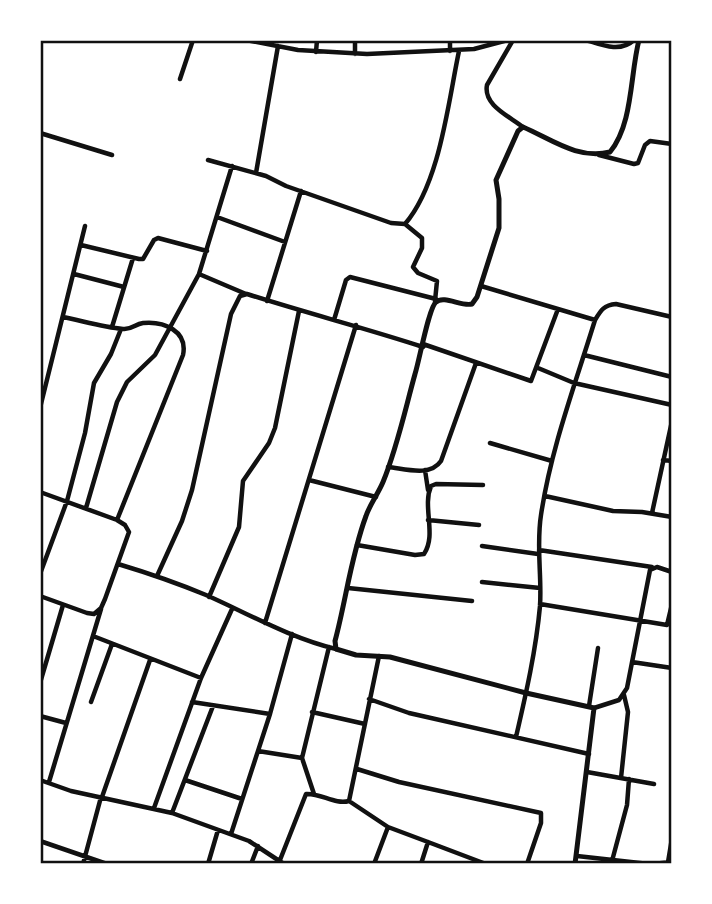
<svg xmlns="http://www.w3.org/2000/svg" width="712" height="904" font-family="Barlow,sans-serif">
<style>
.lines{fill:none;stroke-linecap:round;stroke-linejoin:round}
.minor{stroke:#111;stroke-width:4.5}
.tertiary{stroke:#111;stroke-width:5}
.neatline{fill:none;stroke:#111;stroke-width:2.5}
</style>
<rect width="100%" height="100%" fill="#fff"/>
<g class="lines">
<path class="minor" d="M246 40 298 50 367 54 474 49 508 40
M450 40V51
M513 40 487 85C483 105 509 116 523 127
M586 40C602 45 620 53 634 40
M316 52 317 40
M355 54V40
M180 79 193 40
M40 133 112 155
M599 155 634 164 638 163 645 145 650 141 672 144
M208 160 266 176 286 186 391 223 405 224C440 183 448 103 459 51
M256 173 278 46
M217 217 285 242
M405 224 422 238V248L413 267 418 273 437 281 435 301
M81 245 139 259H143L154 240 158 238 207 251
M74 274 124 287
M199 274 246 294
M481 286 595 320
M267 301 301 191
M63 317C83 321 103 327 123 329 132 330 135 324 143 323 164 321 188 331 183 355L117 520
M334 320 346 280 350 277 436 299
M112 327 133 258
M423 344 531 381 558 309
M584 355 672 377
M538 368 574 383 672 405
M40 408 85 226
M490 443 552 461
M663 460 672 461
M388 467C406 469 430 477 441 461L476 363
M425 470 428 490
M309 480 376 497
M40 492 117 520 125 525 129 532 105 599 101 608 94 614 87 613 40 596
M545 496 613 511 642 512 672 517
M86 508 117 402 127 382 155 355 199 274 232 166
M652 513 672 421
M428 520 479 525
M357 545 415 555 424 554C437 535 422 507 431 486L436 484 483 485
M482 546 538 554
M539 550 652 567
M118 564C148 573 177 583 206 595 249 614 290 638 336 649
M40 574 67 501 85 433 94 383 111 354 121 329
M157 576 182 521 192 490 231 314 240 296 247 294C306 313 365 328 423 347
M482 582 540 588
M348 588 472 601
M209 597 239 527 243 481 269 443 275 428 299 311
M540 604 667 625 672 604
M265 623 356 325
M93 636 201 678
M632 662 672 668
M40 683 63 605
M369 699 409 713 589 754
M91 702 112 644
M192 702 270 714
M589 706 598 648
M594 708 619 700 627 688 650 570 657 567 672 572
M312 712 365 724
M40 716 66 723
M516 737C526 694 536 650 540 606 542 576 536 546 541 515 551 448 575 385 595 320 601 310 604 305 616 304L672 317
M258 751 302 758
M357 769 399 782 541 813V823L527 864
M587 772 654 784
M621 778 628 712 624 695
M40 780 71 791 172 813 249 841 284 864
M185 780 242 799
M49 782 101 609
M314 794 302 758 329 647
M102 797 150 660
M349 801 388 827 374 864
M154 808 201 678 232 609
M172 813 213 706
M388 827 428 842
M231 834 270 714 292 634
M40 841 107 864
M577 856 649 864
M280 860 306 794C321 793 335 805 349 801L379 656
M612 861 627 805 629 779
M668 862 672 838
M83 864 101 797
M208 864 218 830
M251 864 258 846
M421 864 428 842 486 864
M652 864 672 862"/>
<path class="tertiary" d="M575 864 594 708 526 693 390 657 356 655 336 649 335 641C346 600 351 556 366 516 370 504 378 494 383 482 397 448 405 410 415 374 419 362 429 307 436 302 444 295 462 307 472 304L477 297 499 228V199L496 180 518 131 523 127C551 139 578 160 610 152 633 124 630 75 639 40"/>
</g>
<rect width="712" height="904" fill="none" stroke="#ffffff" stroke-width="84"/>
<rect x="42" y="42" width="628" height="820" class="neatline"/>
</svg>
